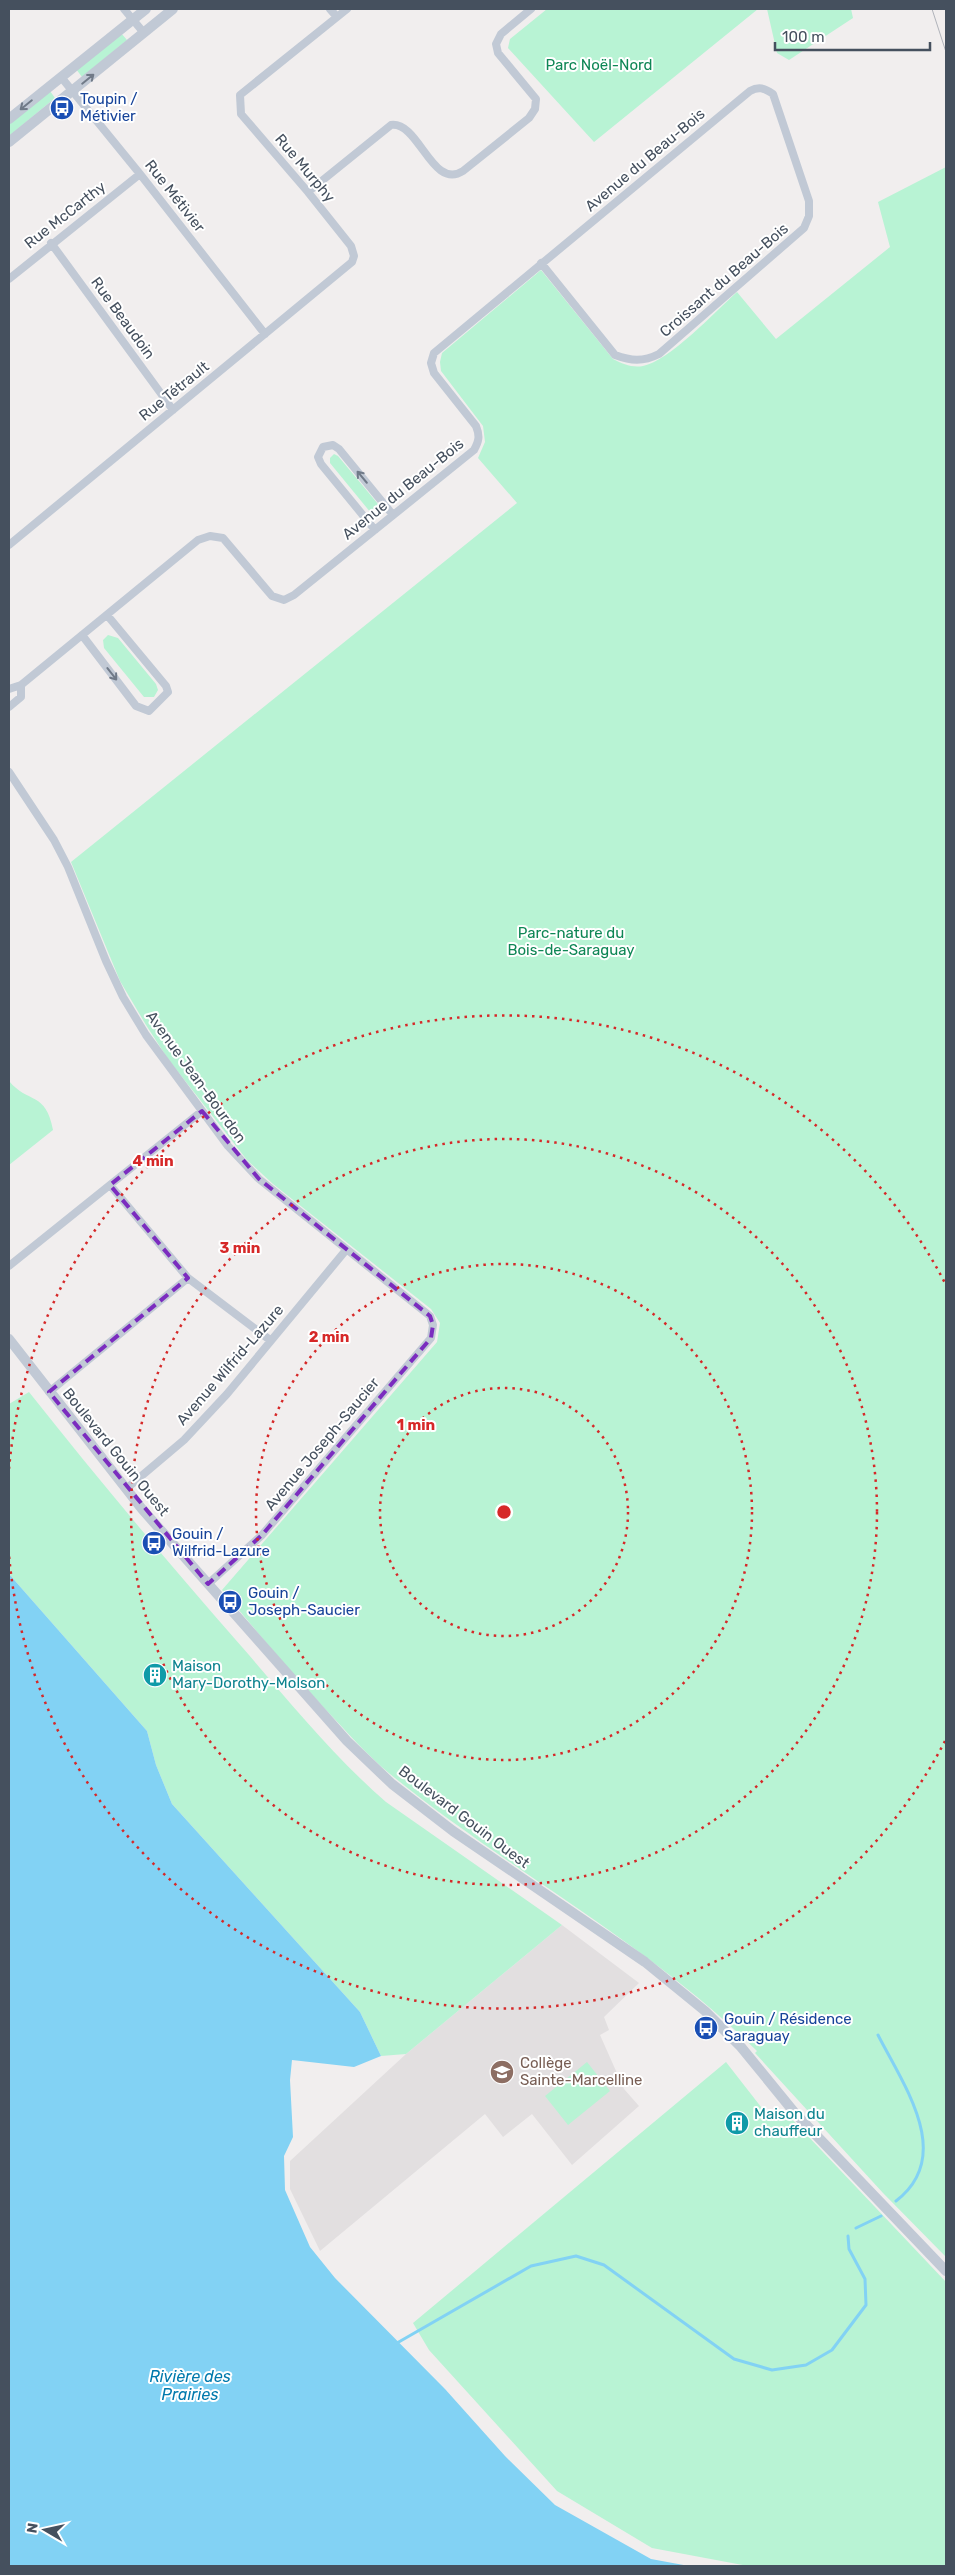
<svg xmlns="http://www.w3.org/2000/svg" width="955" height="2575" font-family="Rubik,sans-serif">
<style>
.education{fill:#e2dfe0}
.green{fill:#b8f3d4}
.water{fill:#82d2f4}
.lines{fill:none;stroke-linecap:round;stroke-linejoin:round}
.stream{stroke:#82d2f4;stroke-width:3}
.minor{stroke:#c1c9d5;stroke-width:8}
.tertiary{stroke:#c1c9d5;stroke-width:10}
.tram{stroke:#b0b3ba;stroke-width:1}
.oneway{stroke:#707a88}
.marked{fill:none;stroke:#7b2cbf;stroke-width:4;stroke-dasharray:10 6;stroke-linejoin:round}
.ring{fill:none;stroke:#d62828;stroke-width:2.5;stroke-dasharray:2.5 5}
.labels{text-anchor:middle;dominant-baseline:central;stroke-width:4;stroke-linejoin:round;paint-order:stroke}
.park-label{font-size:15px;fill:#0e8655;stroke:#fff}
.transit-label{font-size:15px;fill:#164399;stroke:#fff;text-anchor:start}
.street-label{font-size:15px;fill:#45505e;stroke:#fff}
.culture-label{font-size:15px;fill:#0d838f;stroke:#fff;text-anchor:start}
.education-label{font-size:15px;fill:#785e54;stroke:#fff;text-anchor:start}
.water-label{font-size:16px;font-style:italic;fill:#017aad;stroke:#fff}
.centre{fill:#d62828;stroke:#fff;stroke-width:2.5}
.ring-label{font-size:15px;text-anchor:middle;font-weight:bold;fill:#d62828;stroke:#fff;stroke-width:4;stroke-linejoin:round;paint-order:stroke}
</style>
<rect width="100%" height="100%" fill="#f1eeee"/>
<path class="education" d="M562 1925 639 1983 604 2017 609 2030 600 2035 624 2089 639 2106 572 2165 532 2114 503 2137 485 2114 320 2251 290 2189V2161L406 2054Z"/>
<path class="green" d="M547 9H758L594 142 508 48 510 39Z
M767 9H851L853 18 789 60 777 53Z
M121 33 127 40 82 77 76 69Z
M50 91 55 98 9 136V124Z
M946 167V2257L883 2193 755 2053 757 2051C647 1942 509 1871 390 1774 367 1755 347 1732 326 1710 290 1671 256 1631 222 1590L437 1342 440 1323 431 1309 273 1184 247 1160 168 1059 146 1025 120 981 71 862 517 503 478 458 485 442 483 426 441 371 440 362 442 353 541 270 613 359C623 364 632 368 643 366 669 361 715 312 737 292L776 339 890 247 878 202Z
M334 454 338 456 378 504 380 508 377 512 371 513 330 463V458Z
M108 635 118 638 156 684 158 690 154 697H144L104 648 103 640Z
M9 1081C28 1104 46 1091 53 1130L9 1165Z
M29 1392C98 1479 169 1564 242 1647 288 1700 333 1756 386 1802L562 1925 406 2054 381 2056 360 2012 172 1804 156 1765 147 1731 9 1574V1404Z
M587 2062 610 2091 568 2125 545 2096Z
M726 2062 772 2121 787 2114 946 2282V2566H748L652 2548 557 2491 429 2350 413 2323Z"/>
<path class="water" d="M9 1574 147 1731 156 1765 172 1804 360 2012 381 2056 354 2067 292 2060 290 2080 293 2137 284 2156 285 2190 310 2247 335 2278 445 2389 505 2456 555 2505 651 2559 689 2566H9Z"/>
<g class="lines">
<path class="stream" d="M878 2035C904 2086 955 2156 896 2201
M856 2228 881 2216
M397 2343 531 2266 576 2256 604 2265 734 2359 772 2370 806 2365 832 2350 866 2305 865 2279 849 2249 848 2236"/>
<path class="minor" d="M124 9 144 33
M330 9 337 17
M61 77 140 174 265 334
M308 192 391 125C419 121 432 191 463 171L529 118 535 109 536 99 498 53 496 44 501 34 531 9
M51 243 173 410
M9 279 140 174
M375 530 321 464 318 457 323 447 333 445 339 449 393 515
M9 545 352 262 354 256 351 246 308 192 241 114 240 95 347 9
M82 635 136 706 149 711 168 692 166 686 107 615
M9 689 21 685 198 540 210 536 223 538 272 596 284 600 294 595 474 450C479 441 480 436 476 426L434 373 431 363 434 353 750 91C759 86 764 88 773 94L809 201V216L804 228 659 354C643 362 631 361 615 355L541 263
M9 707 21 697V685
M9 772 54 840 68 867 106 961 123 997 146 1035 228 1146 259 1179 430 1316 433 1325 431 1338 262 1535 208 1584
M110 1185 188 1278 270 1340
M9 1266 202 1111
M49 1392 188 1278
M126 1489 184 1440 227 1394 346 1250"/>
<path class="tertiary" d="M9 119 146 9
M9 142 173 9
M9 1339 142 1509 347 1741 392 1784 453 1831 645 1962 705 2011 741 2047 794 2112 946 2271"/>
<path class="tram" d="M932 9 946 52"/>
</g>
<defs><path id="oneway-shaft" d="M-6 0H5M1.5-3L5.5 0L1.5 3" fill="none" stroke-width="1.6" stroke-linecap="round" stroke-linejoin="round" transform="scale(1.25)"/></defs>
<g class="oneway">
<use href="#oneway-shaft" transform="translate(88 79) rotate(-39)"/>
<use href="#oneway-shaft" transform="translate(26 105) rotate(141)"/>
<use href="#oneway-shaft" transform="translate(362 477) rotate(-130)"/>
<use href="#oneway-shaft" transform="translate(112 674) rotate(52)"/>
</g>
<path class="marked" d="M202 1111 259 1179 430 1316 433 1325 431 1338 262 1535 208 1584 49 1392 188 1278 110 1185Z"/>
<g class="ring">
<circle cx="504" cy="1512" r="124"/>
<circle cx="504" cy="1512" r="248"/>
<circle cx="504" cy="1512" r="373"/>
<path d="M945 1741A497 497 0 0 1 9 1555M9 1469A497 497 0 0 1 945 1283"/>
</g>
<defs>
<g id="bus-disc" transform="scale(1.25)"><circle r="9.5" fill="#1a4fb4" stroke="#fff"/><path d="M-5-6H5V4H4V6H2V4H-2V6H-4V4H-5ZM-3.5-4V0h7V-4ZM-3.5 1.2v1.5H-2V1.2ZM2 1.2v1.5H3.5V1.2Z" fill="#fff"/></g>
<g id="building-disc" transform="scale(1.25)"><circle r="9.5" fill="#0f9aa8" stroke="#fff"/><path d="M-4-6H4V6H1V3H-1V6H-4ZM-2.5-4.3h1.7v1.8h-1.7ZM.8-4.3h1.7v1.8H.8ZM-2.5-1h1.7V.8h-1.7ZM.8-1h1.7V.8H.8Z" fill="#fff"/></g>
<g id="school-disc" transform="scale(1.25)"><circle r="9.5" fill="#8d6e63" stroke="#fff"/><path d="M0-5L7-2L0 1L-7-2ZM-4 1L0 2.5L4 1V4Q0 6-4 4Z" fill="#fff"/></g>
</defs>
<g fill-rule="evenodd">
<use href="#bus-disc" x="62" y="108"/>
<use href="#bus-disc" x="154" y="1543"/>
<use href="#bus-disc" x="230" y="1602"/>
<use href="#building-disc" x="155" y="1675"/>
<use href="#bus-disc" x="706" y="2028"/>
<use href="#school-disc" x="502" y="2072"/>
<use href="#building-disc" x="737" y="2123"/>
</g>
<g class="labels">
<g class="park-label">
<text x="599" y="65">Parc Noël-Nord</text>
<text x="571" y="933">Parc-nature du<tspan x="571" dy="17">Bois-de-Saraguay</tspan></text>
</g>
<g class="transit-label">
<text x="80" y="99">Toupin /<tspan x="80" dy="17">Métivier</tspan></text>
<text x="172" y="1534">Gouin /<tspan x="172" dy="17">Wilfrid-Lazure</tspan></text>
<text x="248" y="1593">Gouin /<tspan x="248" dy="17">Joseph-Saucier</tspan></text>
<text x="724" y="2019">Gouin / Résidence<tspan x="724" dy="17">Saraguay</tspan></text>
</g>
<g class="street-label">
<text transform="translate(645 160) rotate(-40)">Avenue du Beau-Bois</text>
<text transform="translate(305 168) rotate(50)">Rue Murphy</text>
<text transform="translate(175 196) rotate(52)">Rue Métivier</text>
<text transform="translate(65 215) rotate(-38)">Rue McCarthy</text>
<text transform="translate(724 280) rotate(-41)">Croissant du Beau-Bois</text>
<text transform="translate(123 318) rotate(54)">Rue Beaudoin</text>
<text transform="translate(174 391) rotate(-39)">Rue Tétrault</text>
<text transform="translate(403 489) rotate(-39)">Avenue du Beau-Bois</text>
<text transform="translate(196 1077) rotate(54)">Avenue Jean-Bourdon</text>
<text transform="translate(230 1365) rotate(-49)">Avenue Wilfrid-Lazure</text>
<text transform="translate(322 1444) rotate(-50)">Avenue Joseph-Saucier</text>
<text transform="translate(116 1452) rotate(51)">Boulevard Gouin Ouest</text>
<text transform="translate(464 1817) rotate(37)">Boulevard Gouin Ouest</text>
</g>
<g class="culture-label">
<text x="172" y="1666">Maison<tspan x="172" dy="17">Mary-Dorothy-Molson</tspan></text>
<text x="754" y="2114">Maison du<tspan x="754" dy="17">chauffeur</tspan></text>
</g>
<g class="education-label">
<text x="520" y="2063">Collège<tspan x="520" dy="17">Sainte-Marcelline</tspan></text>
</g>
<g class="water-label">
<text x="190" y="2376">Rivière des<tspan x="190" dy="18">Prairies</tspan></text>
</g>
</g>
<circle cx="504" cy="1512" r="8" class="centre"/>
<g class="ring-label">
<text x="153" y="1166">4 min</text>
<text x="240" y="1253">3 min</text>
<text x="329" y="1342">2 min</text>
<text x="416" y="1430">1 min</text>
</g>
<rect width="955" height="2575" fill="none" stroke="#45505e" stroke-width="20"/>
<g transform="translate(45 2530) rotate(279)" stroke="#ffffff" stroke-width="4" paint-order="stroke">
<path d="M0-4L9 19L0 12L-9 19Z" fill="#45505e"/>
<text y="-8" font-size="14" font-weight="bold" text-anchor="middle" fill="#45505e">N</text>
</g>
<path d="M775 42v8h155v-8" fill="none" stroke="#45505e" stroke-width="2.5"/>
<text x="782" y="42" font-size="15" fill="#45505e" stroke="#ffffff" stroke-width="4" paint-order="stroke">100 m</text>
</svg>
